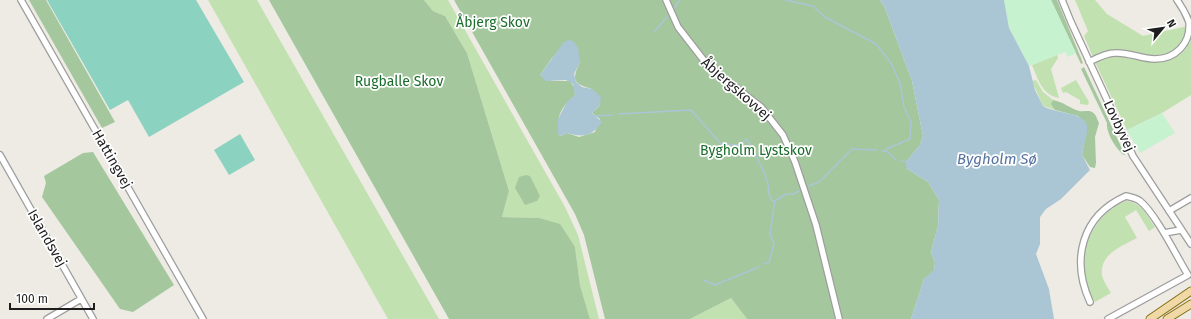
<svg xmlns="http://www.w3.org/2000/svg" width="1191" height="319" font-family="'Fira Sans',sans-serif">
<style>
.grass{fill:#c2e1b0}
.forest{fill:#a5c79e;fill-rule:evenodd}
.park{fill:#c6f2cf}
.pitch{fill:#8cd2c0}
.water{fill:#aac6d5}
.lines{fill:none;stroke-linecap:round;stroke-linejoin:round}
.stream{stroke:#aac6d5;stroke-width:1.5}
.minor-casing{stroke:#9e9e9e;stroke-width:8}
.major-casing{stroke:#836c13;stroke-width:9}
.minor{stroke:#fff;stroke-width:5.5}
.major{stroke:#f0d9a6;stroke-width:7}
.labels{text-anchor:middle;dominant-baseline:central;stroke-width:3.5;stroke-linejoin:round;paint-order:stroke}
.park-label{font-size:14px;fill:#196d2a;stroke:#fff}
.street-label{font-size:14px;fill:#1d1d1d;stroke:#fff}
.water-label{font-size:15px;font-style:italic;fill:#5672a0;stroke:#fff}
</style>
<rect width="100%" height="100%" fill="#edebe4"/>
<path class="grass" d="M208 0H257L439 319H388Z
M424 0H448L565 207 578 235 599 319H590L580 285 575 247 539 218 502 217 509 191 467 53 445 16 433 11Z
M1075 0H1095L1107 14 1143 36 1188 26C1188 33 1184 38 1181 43 1169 68 1142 51 1122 51 1112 50 1103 54 1093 57L1084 36 1088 31Z
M1191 38V95L1162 113 1127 130 1095 62C1104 57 1112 55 1122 55 1130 56 1137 60 1145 61 1163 64 1186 58 1191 38Z
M1057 55 1058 58 1051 69 1059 98C1042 95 1038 79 1032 65Z
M1036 80 1043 92 1053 100 1052 104 1055 110 1043 106 1032 81Z
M1076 80 1089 102 1088 105 1080 104V100L1066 92 1063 93 1061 88Z
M1126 201C1142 202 1147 216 1155 227L1149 231 1136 210 1125 217 1137 238C1122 246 1099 254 1102 276 1104 282 1108 288 1111 293L1095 302C1091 295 1087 288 1085 279 1078 249 1096 212 1126 201Z
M731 298 747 319H690Z"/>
<path class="forest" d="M29 0H46L115 122 102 128Z
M269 0H424L433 11 445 16 467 53 509 191 502 217 539 218 560 224 575 247 580 285 590 319H449Z
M454 0H880L885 8 912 81 923 136 920 145 906 162V168L928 182 939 200 938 226 931 252 935 263 934 271 924 279 911 319H747L731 298 690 319H605L584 235 575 214ZM559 51 580 62C572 79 572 84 592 89L600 105 592 113 600 119 595 132 579 137 567 133 560 136C556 123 558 112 568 102 570 99 573 98 575 95L574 87 570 81H552L540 75 552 58Z
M1051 0H1057L1083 63 1081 64Z
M1084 67 1125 155H1124C1116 149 1106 133 1107 123L1081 69Z
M1053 100C1064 102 1069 108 1079 111 1083 112 1089 110 1092 112 1096 114 1097 119 1099 123L1095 137 1096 163 1095 168 1090 167 1082 155 1087 126 1078 116 1055 110 1051 104Z
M93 152 174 285 133 312 120 309 42 197 46 183 44 176 83 153Z
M526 175 530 176 540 196 537 201 525 205 515 188 519 177Z"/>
<path class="park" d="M1004 0H1051L1076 53 1068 57 1065 52 1029 66 1009 28Z
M1162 113 1175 133 1140 153 1127 130Z"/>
<path class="pitch" d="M47 0H196L244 82 149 137 128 100 110 110Z
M240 134 255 160 229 175 214 150Z"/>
<path class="water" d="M880 0H1004L1009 28 1029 66 1035 90 1043 106C1052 113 1086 112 1087 126 1088 134 1083 146 1082 155L1090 170 1061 199 1046 209 1040 217V244L1036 254 1049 289 1054 319H911L924 279 934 270 935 263 931 252 938 226 939 200 928 182 906 168V162L920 145 923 136 912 81 885 8Z
M570 40 574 42 578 48 580 62 574 74 576 82 582 87 592 89 601 97 600 105 592 113 602 122C593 136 582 138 567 133L560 136 558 134V119L567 102 575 95 573 84 566 80 546 81 540 75 564 42Z"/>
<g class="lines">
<path class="stream" d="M785 0 813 6 825 17 876 44 891 63 900 83 904 107 911 122 910 139 886 149 885 151
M674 8 680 0
M654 32 667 17
M618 114 691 110 721 144 739 145 747 139C754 152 762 166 767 180 770 188 766 190 772 201H775L786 194H793L799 191
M594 116 612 115
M882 151 888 152 896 160
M901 161 906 162
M809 186 819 182 852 149 877 150
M764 264 769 262 774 244 770 234 775 201
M704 280 715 285 759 267"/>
<g class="minor-casing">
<path id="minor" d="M21 0 203 319
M666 0 678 27 709 67 761 107 783 135 795 162 816 225 839 319
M1062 0 1071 22 1133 156 1191 244
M1089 62C1097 58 1106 53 1115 53 1129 52 1141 59 1155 59 1175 59 1191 44 1189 22 1186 14 1182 7 1177 0
M0 155 93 319
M1169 211 1191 198
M1164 233 1181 230
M1090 302C1071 260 1081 216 1126 196 1131 197 1136 198 1140 201 1156 214 1177 257 1188 275L1108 319
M47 319 81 299"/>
</g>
<g class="major-casing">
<path id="major" d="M1150 319 1191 291
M1167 319 1191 304"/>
</g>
<use href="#minor" class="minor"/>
<use href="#major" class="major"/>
</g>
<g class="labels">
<g class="park-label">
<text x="493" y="22">Åbjerg Skov</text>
<text x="399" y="81">Rugballe Skov</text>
<text x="756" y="150">Bygholm Lystskov</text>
</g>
<g class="street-label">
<text transform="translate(736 89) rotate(41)">Åbjergskovvej</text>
<text transform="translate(1119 126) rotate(65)">Lovbyvej</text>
<text transform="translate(112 159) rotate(60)">Hattingvej</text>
<text transform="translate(47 238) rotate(60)">Islandsvej</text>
</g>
<g class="water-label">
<text x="997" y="159">Bygholm Sø</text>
</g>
</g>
<g transform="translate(1163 28) rotate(61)" stroke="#ffffff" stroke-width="3" paint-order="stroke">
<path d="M0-3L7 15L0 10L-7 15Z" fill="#1d1d1d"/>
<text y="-6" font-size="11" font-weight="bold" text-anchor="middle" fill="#1d1d1d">N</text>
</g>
<path d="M10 303v6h84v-6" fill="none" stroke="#1d1d1d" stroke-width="2"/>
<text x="16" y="303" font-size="12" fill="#1d1d1d" stroke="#ffffff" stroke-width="3" paint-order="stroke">100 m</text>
</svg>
